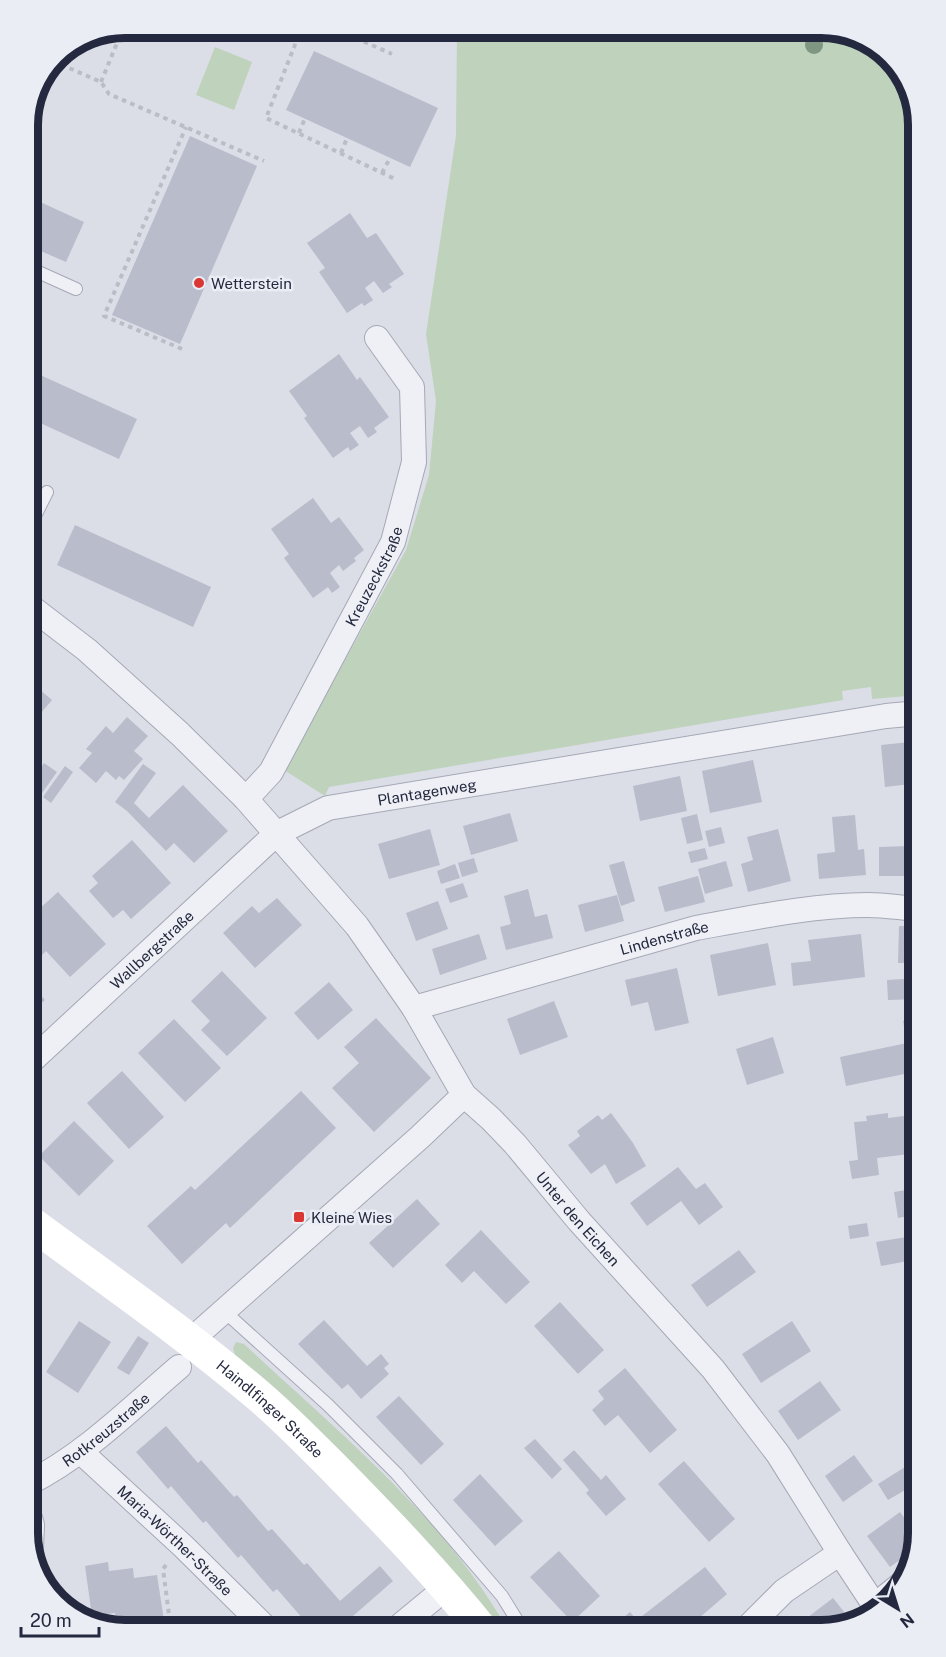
<svg xmlns="http://www.w3.org/2000/svg" width="946" height="1657" font-family="'Public Sans',sans-serif">
<style>
.green{fill:#bed2bc}
.building{fill:#b8bccb}
.lines{fill:none;stroke-linecap:round;stroke-linejoin:round}
.lane-casing{stroke:#a5a8b5;stroke-width:14}
.street-casing{stroke:#a5a8b5;stroke-width:26}
.path{stroke:#babcc6;stroke-width:4;stroke-dasharray:4.5 4.5;stroke-linecap:butt}
.lane{stroke:#eff0f6;stroke-width:12}
.street{stroke:#eff0f6;stroke-width:24}
.secondary{stroke:#fff;stroke-width:33}
.tree{fill:#7e9682}
.poi-dot{fill:#da3633;stroke:#ebedf5;stroke-width:2}
.labels{text-anchor:middle;dominant-baseline:central;stroke-width:5;stroke-linejoin:round;paint-order:stroke}
.poi-label{font-size:15px;fill:#24293f;stroke:#ebedf5;text-anchor:start}
.street-label{font-size:15px;fill:#24293f;stroke:#ebedf5}
.rim{fill:none;stroke:#24293f;stroke-width:8}
</style>
<rect width="100%" height="100%" fill="#dcdee7"/>
<path class="green" d="M457 27H828L876 44 909 82 919 125V695L872 699 871 687 842 691 843 700 329 787 325 796 284 770 406 550 429 475 436 401 426 334 456 136Z
M215 47 252 62 234 110 196 95Z
M236 1342 244 1344C338 1432 443 1516 508 1630L497 1629 236 1358 233 1348Z"/>
<path class="building" d="M314 51 438 108 410 167 286 110Z
M190 136 257 166 180 344 112 315Z
M27 196 84 222 66 262 27 245Z
M350 213 367 238 376 233 404 274 389 284 392 287 383 293 374 281 365 288 373 300 364 306 362 303 347 313 319 272 325 268 307 243Z
M339 354 357 380 360 377 389 417 374 428 377 432 368 438 360 426 350 433 359 445 350 451 348 447 333 458 304 418 307 416 289 391Z
M27 369 137 419 119 459 27 417Z
M313 498 331 523 339 517 364 550 354 558 356 561 343 571 339 565 330 573 340 587 332 593 328 587 313 598 284 558 289 554 271 529Z
M75 525 211 587 193 627 57 565Z
M27 679 52 700 29 727 27 725Z
M127 717 148 736 134 751 143 759 124 780 119 776 116 780 106 771 96 783 79 768 92 753 86 749 106 726 113 733Z
M919 741V783L885 787 881 745Z
M753 760 762 802 710 813 702 771Z
M44 763 57 772 32 807 27 803V788Z
M143 764 156 773 134 803 149 818 183 785 228 831 194 863 174 843 166 851 127 811 115 802Z
M65 766 73 772 51 803 43 797Z
M680 776 687 811 640 821 633 786Z
M510 813 518 841 471 855 463 826Z
M697 814 703 840 687 844 681 818Z
M855 815 858 850 864 849 866 875 819 879 817 854 835 852 832 817Z
M910 822H919V876H879V847L910 846Z
M721 827 725 843 709 847 705 831Z
M430 829 440 865 389 879 378 844Z
M778 829 791 881 748 892 741 864 753 860 747 837Z
M132 840 171 883 131 919 123 910 113 918 89 891 98 883 92 876Z
M705 848 708 859 691 863 688 852Z
M474 858 478 872 462 877 458 863Z
M624 861 635 901 621 906 609 865Z
M726 861 733 886 705 894 698 869Z
M455 864 460 878 441 884 437 871Z
M698 876 705 902 665 912 658 887Z
M463 883 468 897 450 903 445 889Z
M528 889 535 917 547 914 553 938 506 950 500 927 511 924 504 896Z
M58 892 106 944 70 977 46 951 38 959 27 947V920Z
M617 895 624 921 585 932 578 905Z
M277 898 302 925 255 968 223 933 252 906 259 913Z
M438 901 448 929 416 941 406 913Z
M899 926H919V963H898Z
M479 934 487 959 440 975 432 949Z
M861 934 865 977 793 986 791 963 811 961 808 940Z
M768 943 776 985 718 996 710 955Z
M677 968 689 1023 655 1031 648 1002 631 1006 625 980Z
M222 971 267 1018 227 1056 201 1030 210 1021 191 1001Z
M919 978V999L888 1000 887 980Z
M27 980 45 1000 27 1016Z
M329 982 353 1010 318 1040 294 1013Z
M554 1001 568 1037 520 1055 507 1019Z
M919 1017V1071L846 1086 840 1057 907 1043 903 1021Z
M376 1018 431 1078 374 1132 332 1088 359 1063 344 1047Z
M174 1019 221 1068 185 1102 138 1053Z
M773 1037 784 1073 747 1085 736 1049Z
M122 1071 164 1117 129 1149 87 1103Z
M301 1091 336 1128 230 1228 226 1223 182 1264 147 1226 191 1186 195 1190Z
M611 1113 633 1143 646 1166 616 1184 605 1164 591 1174 568 1145 580 1136 577 1131 598 1115 602 1120Z
M888 1113V1118L904 1116 905 1123 919 1121V1145L908 1146 909 1154 877 1158 879 1175 852 1179 849 1161 858 1160 854 1122 867 1121 866 1116Z
M74 1121 114 1161 79 1196 39 1156Z
M678 1167 696 1189 705 1183 723 1207 699 1225 681 1201 647 1226 630 1203Z
M919 1188V1214L898 1218 894 1192Z
M417 1199 440 1224 393 1268 369 1243Z
M867 1223 869 1236 850 1239 848 1226Z
M481 1230 530 1282 506 1304 474 1271 462 1283 445 1265Z
M919 1235V1259L881 1266 876 1242Z
M739 1250 756 1272 707 1307 691 1285Z
M560 1302 604 1350 578 1374 534 1326Z
M324 1320 367 1366 381 1354 389 1364 384 1368 389 1374 361 1399 348 1384 342 1389 298 1344Z
M79 1321 111 1342 78 1393 46 1372Z
M792 1321 811 1351 761 1383 742 1354Z
M138 1336 149 1343 129 1375 117 1368Z
M625 1368 677 1430 650 1453 618 1415 605 1426 592 1410 604 1399 598 1391Z
M820 1381 841 1410 798 1440 778 1411Z
M919 1383V1403L915 1405 908 1387Z
M399 1396 444 1444 421 1465 376 1417Z
M166 1426 198 1463 201 1460 234 1497 237 1495 268 1531 272 1529 304 1565 307 1563 340 1601 380 1566 393 1581 337 1630H322L315 1622 310 1627 277 1589 273 1592 241 1555 238 1558 206 1521 203 1523 171 1486 168 1489 136 1452Z
M535 1439 562 1469 552 1479 524 1448Z
M574 1450 601 1480 606 1475 626 1499 606 1516 586 1493 589 1490 563 1460Z
M854 1455 873 1481 843 1502 825 1476Z
M684 1461 735 1519 709 1542 658 1484Z
M913 1462 919 1472V1482L888 1500 878 1484Z
M480 1474 523 1521 495 1546 453 1500Z
M900 1512 918 1536 914 1550 890 1567 867 1536Z
M559 1551 600 1596 572 1622 530 1577Z
M108 1562 109 1571 133 1568 134 1578 157 1575 165 1627 141 1630 140 1617 116 1621 115 1613 92 1616 85 1566Z
M705 1567 727 1594 685 1630H609L630 1612 637 1620Z
M833 1598 853 1623 821 1630H791Z
M205 1618 207 1630H182L181 1622Z"/>
<g class="lines">
<g class="lane-casing">
<path id="lane" d="M27 267 76 289
M27 532 47 492
M225 1312 328 1405 397 1474 502 1596 523 1630"/>
</g>
<g class="street-casing">
<g id="street">
<path id="s1" d="M27 604 87 650 180 734 246 799 357 926 414 1008 464 1095 491 1119 515 1144 579 1221 713 1369 778 1454 840 1553 877 1609"/>
<path id="s2" d="M246 799 271 772 393 542 414 462 412 387 377 338"/>
<path id="s3" d="M414 1008 696 928C751 918 813 905 868 905 885 905 902 908 919 909"/>
<path id="s4" d="M27 1065 276 834 328 808 886 716 919 713"/>
<path d="M190 1341 420 1137 464 1095"/>
<path id="s5" d="M81 1452 183 1546 268 1630"/>
<path id="s6" d="M27 1484C85 1455 130 1409 179 1367"/>
<path d="M27 1508 32 1525 31 1549"/>
<path d="M874 1606 904 1582"/>
<path d="M395 1630 447 1587"/>
<path d="M745 1630 784 1591 840 1553"/>
</g>
</g>
<path class="path" d="M302 27 266 118 395 179
M331 27 392 54
M53 61 101 82 109 94 264 161
M101 82 117 43
M299 133 305 118
M341 153 347 138
M382 173 390 158
M182 349 104 316 186 127
M166 1565 163 1569 171 1630"/>
<use href="#lane" class="lane"/>
<use href="#street" class="street"/>
<path class="secondary" id="s7" d="M27 1220C105 1278 185 1333 259 1396 287 1420 312 1446 338 1472 388 1523 437 1574 482 1630"/>
</g>
<circle class="tree" cx="814" cy="45" r="9"/>
<g class="poi-dot">
<circle cx="199" cy="283" r="6"/>
<rect x="293" y="1211" width="12" height="12" rx="3"/>
</g>
<g class="labels">
<g class="poi-label">
<text x="211" y="283">Wetterstein</text>
<text x="311" y="1217">Kleine Wies</text>
</g>
<g class="street-label">
<text stroke="none"><textPath href="#s2" startOffset="258">Kreuzeckstraße</textPath></text>
<text stroke="none"><textPath href="#s4" startOffset="498">Plantagenweg</textPath></text>
<text stroke="none"><textPath href="#s3" startOffset="260">Lindenstraße</textPath></text>
<text stroke="none"><textPath href="#s4" startOffset="170">Wallbergstraße</textPath></text>
<text stroke="none"><textPath href="#s1" startOffset="831">Unter den Eichen</textPath></text>
<text stroke="none"><textPath href="#s7" startOffset="308">Haindlfinger Straße</textPath></text>
<text stroke="none"><textPath href="#s6" startOffset="96">Rotkreuzstraße</textPath></text>
<text stroke="none"><textPath href="#s5" startOffset="129">Maria-Wörther-Straße</textPath></text>
</g>
</g>
<path d="M0 0H946V1657H0ZM125 38H821A87 87 0 0 1 908 125V1533A87 87 0 0 1 821 1620H125A87 87 0 0 1 38 1533V125A87 87 0 0 1 125 38Z" fill="#ebedf5" fill-rule="evenodd"/>
<path class="rim" d="M125 38H821A87 87 0 0 1 908 125V1533A87 87 0 0 1 821 1620H125A87 87 0 0 1 38 1533V125A87 87 0 0 1 125 38Z"/>
<g transform="translate(898 1609) rotate(142)" stroke="#ebedf5" stroke-width="4.5" paint-order="stroke">
<path d="M0-4.5L10 22L0 15L-10 22Z" fill="#24293f"/>
<text y="-9" font-size="16" font-weight="bold" text-anchor="middle" fill="#24293f">N</text>
</g>
<path d="M21 1627v9h78v-9" fill="none" stroke="#24293f" stroke-width="3"/>
<text x="30" y="1627" font-size="18" fill="#24293f" stroke="#ebedf5" stroke-width="4.5" paint-order="stroke">20 m</text>
</svg>
